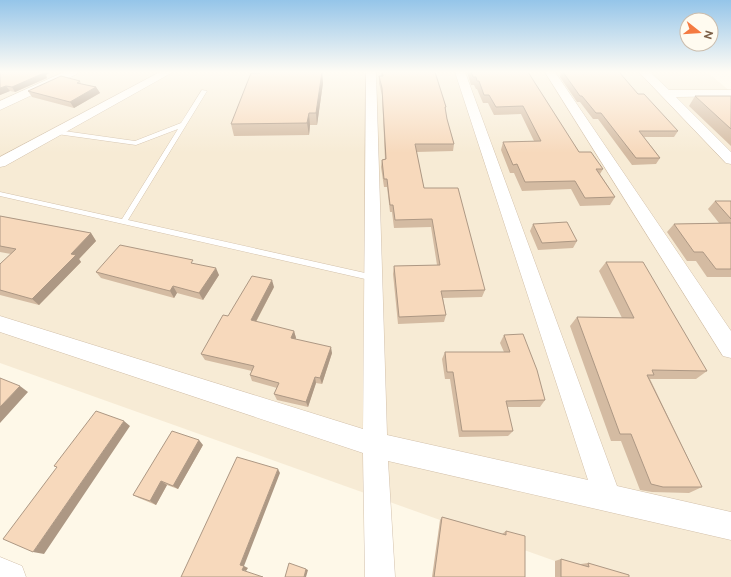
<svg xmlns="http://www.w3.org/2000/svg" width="731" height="577" font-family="Raleway,sans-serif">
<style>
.residential{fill:#f7ebd5}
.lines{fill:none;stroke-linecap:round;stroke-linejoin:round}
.service-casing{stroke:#d3c1ab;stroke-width:1}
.minor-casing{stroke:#d3c1ab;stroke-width:1}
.service{fill:#fff;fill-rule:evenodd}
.minor{fill:#fff;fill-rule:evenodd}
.wall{fill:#d4bba2}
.shaded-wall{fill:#ad9884}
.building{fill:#f7d9bc;stroke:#ad9884}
</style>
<rect width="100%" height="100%" fill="#fef8e8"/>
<path class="residential" d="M0 72H707L731 92V577H600L0 363Z"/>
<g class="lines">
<g class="service-casing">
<path id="service" d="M202 90 207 91 128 220 374 275 377 276 378 278 377 280 374 281 0 196V192L122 219 178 129 136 145 57 134 54 132 57 130 135 141 181 123Z"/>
</g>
<g class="minor-casing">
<path id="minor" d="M64 72H78L77 74 0 110V101Z
M160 72H173L5 166 0 167V157Z
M366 72H376L387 435 588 480 455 72H465L617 486 731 512V540L388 461 395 577H365L363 453 0 332V316L363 429Z
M545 72H555L731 331V358L723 356Z
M639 72H650L669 90H731V96L676 97 731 152V164L726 163Z
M0 557 22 566 26 577H0Z"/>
</g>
<use href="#service" class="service"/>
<use href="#minor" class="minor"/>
</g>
<path class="wall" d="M0 72H49V73L46 75 47 78 15 92 10 91 0 95Z
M322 72 323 83 317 125H310L309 135 234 136 231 124Z
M381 72H435L446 107 445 110 447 119 454 144 453 151 416 152 424 188 485 290 482 297 443 298 446 315 444 322 398 324 393 274 394 266 437 265 431 227 394 228 392 212H390L387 187H384L381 167 382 160 385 159 382 95 379 83V76H381Z
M467 72H528L579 152 603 169 600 174 615 197 610 205 580 206 571 189 522 191 514 173H510L501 150 503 142 534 141 521 114 494 115 488 103H483L477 89H476L474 85H471Z
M561 72H619L638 94 678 131 674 137H644L660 158 656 164 632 165 598 119H593L580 102H577L560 77Z
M80 81 81 84 96 87 100 93 74 108 32 97 28 91Z
M695 96H731V146L689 106Z
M715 201H731V277H707L696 261H687L667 232 674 224 719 223 708 209Z
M0 216 91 233 96 241 79 259 81 262 39 305 0 295V264L11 254 0 252Z
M533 224 577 241 573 248 538 250 530 231Z
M606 262 707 371 696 379H650L702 487 689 493 652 492 640 490 621 441H611L570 326 577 317 622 318 599 271Z
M195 264 219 275 203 300 177 293 174 298 101 278 96 272Z
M274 287 256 322 294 331 296 338 295 339 332 353 322 384 316 383 308 407 277 400 274 394 277 388 252 381 250 375 252 371 205 360 201 354 228 316Z
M504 335 545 400 540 407H507L513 431 508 436 459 437 450 379H445L442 359 445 352H504L500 343Z
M203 445 178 489 167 485 156 505 139 498 133 495Z
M442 517 502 534 506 531 525 577H432L440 520Z
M561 559 581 565V564L588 563 629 577H555V561Z"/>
<path class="shaded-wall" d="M39 72H49V73L46 75 47 78 15 92 12 87Z
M322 72 323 83 317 125 316 113Z
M6 86 10 91 0 95V88Z
M96 87 100 93 74 108 70 102Z
M309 113 310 125 309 135 307 123Z
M91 233 96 241 79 259 81 262 39 305 32 299 71 254Z
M216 268 219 275 203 300 199 293Z
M272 280 274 287 253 327 251 320Z
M173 286 177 293 174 298 170 291Z
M294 331 296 338 292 345 291 338Z
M331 347 332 353 322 384 320 378Z
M315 377 316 383 308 407 306 402Z
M20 386 28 392 0 423V407Z
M124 421 130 426 44 554 33 552Z
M199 440 203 445 178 489 173 486Z
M278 469 280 473 244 566 248 568 246 571 242 570 240 565Z
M161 481 167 485 156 505 150 501Z
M306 569 308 570 306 577H304Z"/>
<path class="building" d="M0 72H41L44 73 12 87 6 86 0 88Z
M261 72H322L316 113H309L307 123 231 124 251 73H260Z
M382 72H435L446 107H445L447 119 454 144H415L424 188H458L485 290 441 291 446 315 399 317 394 266 440 265 432 219 395 220 393 205H390L387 179H384L382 160 386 159 382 88 379 76H383Z
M471 72H528L579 152H591L603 169H596L615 197 585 198 575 181 525 182 517 164 513 165 503 142 541 141 523 106 496 107 489 95H484L479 81H477L476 77H473Z
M563 72H619L638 94H644L678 131H639L660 158H636L601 113H596L582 96H580Z
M61 76 80 81 77 83 96 87 70 102 28 91Z
M695 96H731V129Z
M715 201H731V219Z
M0 216 91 233 71 254 76 255 32 299 0 290V264L16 249 0 246Z
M567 222 577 241 542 243 533 224Z
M731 223V269H716L703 252H694L674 224Z
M120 245 193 260 191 263 216 268 199 293 173 286 170 291 96 272Z
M606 262H643L707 371 652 370 654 375H647L702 487H663L651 484 631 434H620L577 317 634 318Z
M252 276 272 280 251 320 294 331 291 338 331 347 320 378 315 377 306 402 274 394 279 383 250 375 254 366 201 354 223 315 228 316Z
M523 334 537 370 545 400 506 401 513 431H462L453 372H447L445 352H510L504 335Z
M0 378 20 386 0 407Z
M96 411 124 421 33 552 3 539 57 467 54 466Z
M172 431 199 440 173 486 161 481 150 501 133 495Z
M237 457 278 469 240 565 244 566 242 570 263 577H181Z
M442 517 506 535V531L525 536V577H434Z
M561 559 589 567 588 563 629 575V577H561Z
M289 563 306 569 304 577H285Z"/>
<linearGradient id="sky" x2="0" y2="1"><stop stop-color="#95c5e9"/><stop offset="0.47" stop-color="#fffcf5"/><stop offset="1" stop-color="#fffcf5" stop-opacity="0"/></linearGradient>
<rect width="731" height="153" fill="url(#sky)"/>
<g transform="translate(699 32) rotate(107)"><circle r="19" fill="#fffbf0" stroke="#cbbdad"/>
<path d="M0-3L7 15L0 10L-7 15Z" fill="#f47a41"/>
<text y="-6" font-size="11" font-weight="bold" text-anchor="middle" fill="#7c6048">N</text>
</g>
</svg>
